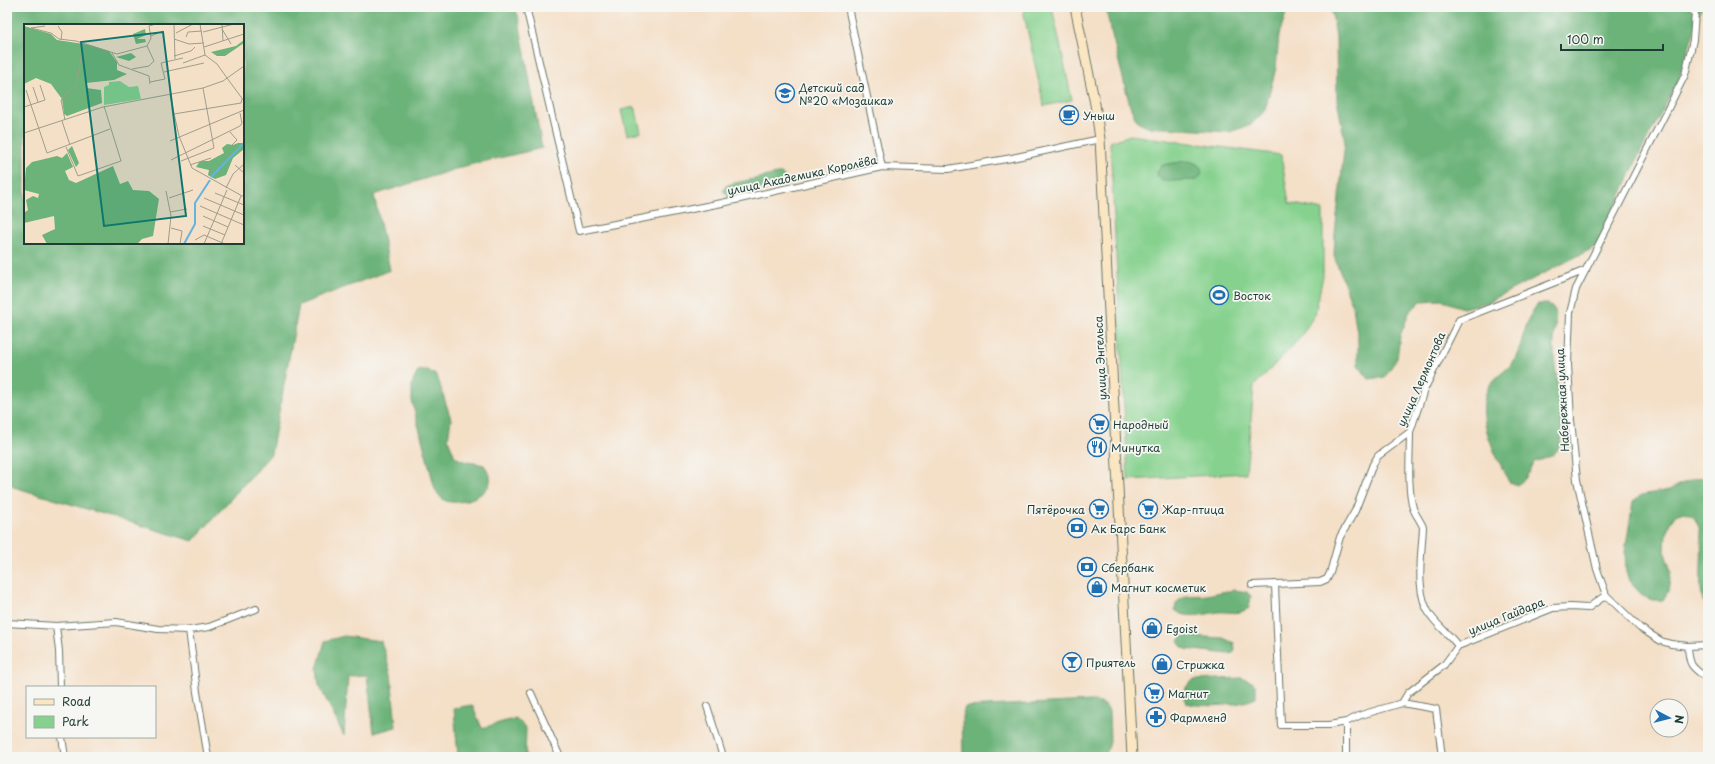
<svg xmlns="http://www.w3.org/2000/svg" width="1715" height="764" font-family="'Playpen Sans',sans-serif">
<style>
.green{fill:#86d18e;stroke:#528761}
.forest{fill:#6cb379;stroke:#467856;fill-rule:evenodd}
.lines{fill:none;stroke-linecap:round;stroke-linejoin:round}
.minor-casing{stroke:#6a7667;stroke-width:8}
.secondary-casing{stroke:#6a7667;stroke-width:11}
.minor{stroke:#fff;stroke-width:6}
.secondary{stroke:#fbe6c4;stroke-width:9}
.labels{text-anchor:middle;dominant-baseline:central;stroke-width:3.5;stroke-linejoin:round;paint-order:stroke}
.poi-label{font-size:11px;fill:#1f3d34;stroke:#f6f6f2;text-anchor:start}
.street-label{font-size:11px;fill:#1f3d34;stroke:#f6f6f2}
.inset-river{fill:none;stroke:#64b4df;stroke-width:2}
.inset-road{fill:none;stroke:#9f9e8c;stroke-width:1}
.view{fill:#0f766e;fill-opacity:0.15;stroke:#0f766e;stroke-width:2}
.inset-edge{fill:none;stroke:#1f3d34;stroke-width:2}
</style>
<rect width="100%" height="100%" fill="#f6f6f2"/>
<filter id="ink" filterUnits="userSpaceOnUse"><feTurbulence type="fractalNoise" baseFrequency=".025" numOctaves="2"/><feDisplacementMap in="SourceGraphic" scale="8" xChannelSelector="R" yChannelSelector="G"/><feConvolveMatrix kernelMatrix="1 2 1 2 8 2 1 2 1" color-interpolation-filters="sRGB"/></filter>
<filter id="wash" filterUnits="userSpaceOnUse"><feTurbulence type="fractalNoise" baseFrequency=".012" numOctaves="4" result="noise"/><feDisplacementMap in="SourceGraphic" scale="16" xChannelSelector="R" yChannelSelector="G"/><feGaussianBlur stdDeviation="0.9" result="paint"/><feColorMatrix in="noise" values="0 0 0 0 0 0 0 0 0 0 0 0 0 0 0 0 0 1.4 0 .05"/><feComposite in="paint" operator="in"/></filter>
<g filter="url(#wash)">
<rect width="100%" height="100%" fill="#f4dfc7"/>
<path class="green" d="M1038 7H1052L1072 100 1044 106 1023 10Z
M635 107 641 132 627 135 621 110Z
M1130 135 1281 155 1289 203 1323 210V276L1315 314 1300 338 1254 386 1246 473 1128 480 1110 142Z"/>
<path class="forest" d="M7 7H514L518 15 542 148 465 166 374 195 390 270 299 305 271 454 193 541 7 485ZM25 25H243V243H25Z
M1105 7H1288L1279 35 1276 68 1265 110 1251 125 1229 132 1147 127 1137 122 1130 106Z
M1331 7H1702L1679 79 1638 157 1599 245 1488 302 1463 308 1441 300 1421 301 1409 313 1400 336 1397 358 1385 377 1369 379 1358 365V340L1353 307 1334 256 1335 234 1345 142 1337 100 1336 37Z
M1186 161C1198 162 1208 169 1197 180L1167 181H1162L1158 177 1157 173 1162 165Z
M777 174H782L786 179 782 183 733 196 727 195 723 191 726 186 731 184Z
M1538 304H1548L1555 310C1557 324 1553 336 1554 350 1554 375 1567 425 1559 447 1555 457 1543 459 1534 462L1525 479 1517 485 1509 482C1496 455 1473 416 1489 386 1496 375 1511 369 1516 357 1524 340 1525 318 1538 304Z
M423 370H428L437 376 451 419 448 439 455 457 463 461 484 465C486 469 490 472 490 476 494 494 461 506 446 501 441 499 438 494 435 489L412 401V384L418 371Z
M1708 477V608C1691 595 1712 532 1692 516 1690 514 1686 513 1684 512L1675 515 1666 533 1665 553 1671 571 1668 591 1663 600H1652L1643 596 1629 581 1626 572 1625 552 1633 502 1641 495 1669 490 1694 478Z
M1235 590 1247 592 1251 596 1249 608C1237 616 1231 611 1218 612 1204 614 1187 620 1175 610L1176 604C1184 592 1194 597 1207 595 1216 593 1225 591 1235 590Z
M344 636 381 641 391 674 396 727 374 733 367 675 348 676 344 736 319 685 317 669 325 641Z
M1187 636 1223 638 1234 643 1235 649 1233 653 1228 654 1186 649 1181 646 1178 641 1181 637Z
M1241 678 1252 682 1256 686V698C1238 706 1205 708 1186 703 1181 694 1185 685 1194 680Z
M1092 701C1100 703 1105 704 1109 711L1110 742 1107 752 1102 755 1081 757H963L962 717 965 707Z
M472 705 482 728 516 718 526 728 525 757H458L454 708Z"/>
</g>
<g filter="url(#ink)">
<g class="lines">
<g class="minor-casing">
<path id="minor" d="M526 7 579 231 722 203 882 167 948 169 1012 158 1100 139
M848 7 882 167
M1685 7 1695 12
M1695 12 1693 40 1685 75 1576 289 1570 313 1568 364 1571 420 1577 480 1597 569 1606 595 1640 628 1661 641 1671 644 1688 646 1708 645
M1410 432C1410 455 1407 487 1413 508 1415 514 1420 520 1423 527 1422 553 1414 594 1431 616 1439 627 1450 635 1458 646L1553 608 1570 607 1588 608 1606 595
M1252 585 1320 582 1327 579 1330 573 1340 537 1355 511 1373 464 1378 456 1410 432 1424 390 1459 320 1586 270
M1275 585 1281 725H1329L1346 722 1361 715 1402 703 1436 709 1442 757
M7 623 56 626 116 622 158 629 189 630 209 627 256 609
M56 626 59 651 60 687
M189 630 197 692 208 757
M1688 646C1689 667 1692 667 1708 679
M531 693 560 757
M1402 703 1408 693 1444 665 1458 646
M707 706 723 757
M62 737 65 757
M1346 757V722"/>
</g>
<g class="secondary-casing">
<path id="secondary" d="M1075 7 1095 104 1100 139 1132 757"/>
</g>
<use href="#minor" class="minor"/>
<use href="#secondary" class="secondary"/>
</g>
</g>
<defs>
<g id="school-ring" transform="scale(1)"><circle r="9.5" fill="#f6f6f2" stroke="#1f6fb2" stroke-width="1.5"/><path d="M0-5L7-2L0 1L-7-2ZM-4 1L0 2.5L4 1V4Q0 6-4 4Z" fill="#1f6fb2"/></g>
<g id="cafe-ring" transform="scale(1)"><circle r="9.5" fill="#f6f6f2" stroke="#1f6fb2" stroke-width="1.5"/><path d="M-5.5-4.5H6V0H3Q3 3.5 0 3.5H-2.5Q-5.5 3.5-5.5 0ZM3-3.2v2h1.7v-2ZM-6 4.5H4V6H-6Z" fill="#1f6fb2"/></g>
<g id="stadium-ring" transform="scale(1)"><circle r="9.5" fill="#f6f6f2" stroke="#1f6fb2" stroke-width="1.5"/><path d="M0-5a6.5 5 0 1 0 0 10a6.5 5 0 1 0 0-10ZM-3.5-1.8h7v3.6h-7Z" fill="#1f6fb2"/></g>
<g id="supermarket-ring" transform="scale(1)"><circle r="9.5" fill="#f6f6f2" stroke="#1f6fb2" stroke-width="1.5"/><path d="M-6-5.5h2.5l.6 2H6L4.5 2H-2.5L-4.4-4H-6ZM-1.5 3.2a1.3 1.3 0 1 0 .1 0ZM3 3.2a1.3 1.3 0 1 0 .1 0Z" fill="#1f6fb2"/></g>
<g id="restaurant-ring" transform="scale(1)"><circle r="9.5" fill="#f6f6f2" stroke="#1f6fb2" stroke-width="1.5"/><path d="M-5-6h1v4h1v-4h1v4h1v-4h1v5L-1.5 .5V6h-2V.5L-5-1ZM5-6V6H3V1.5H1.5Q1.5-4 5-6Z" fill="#1f6fb2"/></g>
<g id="bank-ring" transform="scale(1)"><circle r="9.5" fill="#f6f6f2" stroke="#1f6fb2" stroke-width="1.5"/><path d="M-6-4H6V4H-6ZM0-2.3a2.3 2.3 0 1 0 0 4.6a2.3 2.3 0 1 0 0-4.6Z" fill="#1f6fb2"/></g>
<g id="shop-ring" transform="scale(1)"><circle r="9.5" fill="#f6f6f2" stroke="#1f6fb2" stroke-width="1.5"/><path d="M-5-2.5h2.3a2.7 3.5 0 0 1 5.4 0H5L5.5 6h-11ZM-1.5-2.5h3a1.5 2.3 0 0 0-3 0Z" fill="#1f6fb2"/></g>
<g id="bar-ring" transform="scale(1)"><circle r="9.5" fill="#f6f6f2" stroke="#1f6fb2" stroke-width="1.5"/><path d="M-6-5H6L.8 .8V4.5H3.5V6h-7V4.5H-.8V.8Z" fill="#1f6fb2"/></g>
<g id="pharmacy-ring" transform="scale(1)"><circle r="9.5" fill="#f6f6f2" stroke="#1f6fb2" stroke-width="1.5"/><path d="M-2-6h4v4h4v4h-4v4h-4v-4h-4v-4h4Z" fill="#1f6fb2"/></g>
</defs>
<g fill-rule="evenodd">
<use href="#school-ring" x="785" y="93"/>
<use href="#cafe-ring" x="1069" y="115"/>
<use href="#stadium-ring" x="1219" y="295"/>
<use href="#supermarket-ring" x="1099" y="424"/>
<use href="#restaurant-ring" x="1097" y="447"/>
<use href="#supermarket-ring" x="1099" y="509"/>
<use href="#supermarket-ring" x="1148" y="509"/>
<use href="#bank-ring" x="1077" y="528"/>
<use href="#bank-ring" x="1087" y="567"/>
<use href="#shop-ring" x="1097" y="587"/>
<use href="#shop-ring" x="1152" y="628"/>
<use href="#bar-ring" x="1072" y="662"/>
<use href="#shop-ring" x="1162" y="664"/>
<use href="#supermarket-ring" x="1154" y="693"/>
<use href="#pharmacy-ring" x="1156" y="717"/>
</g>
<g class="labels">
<g class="poi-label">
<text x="799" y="87">Детский сад<tspan x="799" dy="13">№20 «Мозаика»</tspan></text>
<text x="1083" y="115">Уныш</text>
<text x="1233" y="295">Восток</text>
<text x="1113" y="424">Народный</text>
<text x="1111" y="447">Минутка</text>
<text x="1085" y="509" text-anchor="end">Пятёрочка</text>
<text x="1162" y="509">Жар-птица</text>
<text x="1091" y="528">Ак Барс Банк</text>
<text x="1101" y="567">Сбербанк</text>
<text x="1111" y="587">Магнит косметик</text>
<text x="1166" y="628">Egoist</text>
<text x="1086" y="662">Приятель</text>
<text x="1176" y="664">Стрижка</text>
<text x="1168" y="693">Магнит</text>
<text x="1170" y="717">Фармленд</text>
</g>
<g class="street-label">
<text transform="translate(802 175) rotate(-12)">улица Академика Королёва</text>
<text transform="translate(1100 358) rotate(-93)">улица Энгельса</text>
<text transform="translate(1421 379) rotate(-66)">улица Лермонтова</text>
<text transform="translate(1562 400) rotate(-93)">Набережная улица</text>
<text transform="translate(1506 616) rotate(-22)">улица Гайдара</text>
</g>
</g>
<g transform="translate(24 24)">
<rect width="220" height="220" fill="#f4dfc7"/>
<path d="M96 57 105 63 114 62 117 75 80 81V63L85 61V58Z" fill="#86d18e"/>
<path d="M0 2 27 10 33 16 66 21 85 27 93 38V46L103 50 90 56 62 59V64L77 66 78 79 43 92 40 90 38 75 27 60 12 54 0 60ZM121 5 122 11 113 15H121L122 18 112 20 109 10ZM220 16V19L201 32H193L187 28 212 22ZM107 29 112 33 105 37 92 33ZM214 119H220V125L209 134 202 151 191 155 184 151 185 146 172 143 176 137H185L200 129 198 124 203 120 209 121ZM48 122 55 139 52 143 44 126ZM43 129 49 143 41 147 45 156 52 159 89 142 96 160 104 157 109 166 125 167 135 175 129 212 118 215 113 220H23L18 211 31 205 30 192 0 199V189L4 186 2 176 9 172 14 174 15 170 0 166 2 144 8 138 33 132 38 134Z" fill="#6cb379"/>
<path class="inset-river" d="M187 153 220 119M160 220 171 200V179L186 156"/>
<path class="inset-road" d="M150 0 151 35M176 0 181 31 193 40 203 54M198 0 199 17M34 2 38 8 37 16M7 4 27 9 35 15 52 17 93 30 123 22 127 14 125 2 132 0M7 4 21 2M198 5 207 20M179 8 210 0M152 9 169 0M127 12 139 7M162 13 164 8 178 7M150 15 165 20 180 19M180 23 220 10M88 29 95 41 125 52 126 60M150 32 167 27 171 23M159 39 181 31M108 45 125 42 130 37 123 22M140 48 180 39M203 54 220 77M126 58 141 55 137 39 159 34M9 63 14 78M2 66 23 129 86 105M146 71 155 112 168 144 220 173M0 83 21 76 16 61M150 90 217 79 218 75M41 96 37 76 53 59 59 20M38 97 46 121M206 108 213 116 208 121M0 109 79 83 179 64 199 57 220 42M146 117 220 86M42 123 54 152 97 137 80 82M147 136 216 102 218 99 216 89M157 137 190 124 179 64M166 141 187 134M211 141 220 149M202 164 209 150 220 140M142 167 147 192 144 220M191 169 220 181M145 174 169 166M180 174 220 191M176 182 220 201M146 188 163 185M179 192 204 203M179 202 201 211M147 204 158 207 156 220M171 216 180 211 201 220M180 220 203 166M197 220 217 172"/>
<path class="view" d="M139 8 162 192 80 202 57 18Z"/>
<rect width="220" height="220" class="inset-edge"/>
</g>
<rect width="1715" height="764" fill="none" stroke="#f6f6f2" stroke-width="24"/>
<rect x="26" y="686" width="130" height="52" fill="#f6f6f2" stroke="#a0aca6"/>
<rect x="34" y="699" width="20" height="6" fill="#fbe6c4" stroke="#a0aca6"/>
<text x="62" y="706" font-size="12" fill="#1f3d34">Road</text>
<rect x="34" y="716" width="20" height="12" fill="#86d18e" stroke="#a0aca6"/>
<text x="62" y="726" font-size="12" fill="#1f3d34">Park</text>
<g transform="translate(1669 718) rotate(97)"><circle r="19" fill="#f6f6f2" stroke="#a0aca6"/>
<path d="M0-3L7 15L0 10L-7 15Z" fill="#1f6fb2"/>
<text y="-6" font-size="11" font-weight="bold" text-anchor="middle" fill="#1f3d34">N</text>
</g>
<path d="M1561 44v6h102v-6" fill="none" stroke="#1f3d34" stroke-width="2"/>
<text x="1567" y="44" font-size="12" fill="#1f3d34" stroke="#f6f6f2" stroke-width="3" paint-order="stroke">100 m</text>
</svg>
